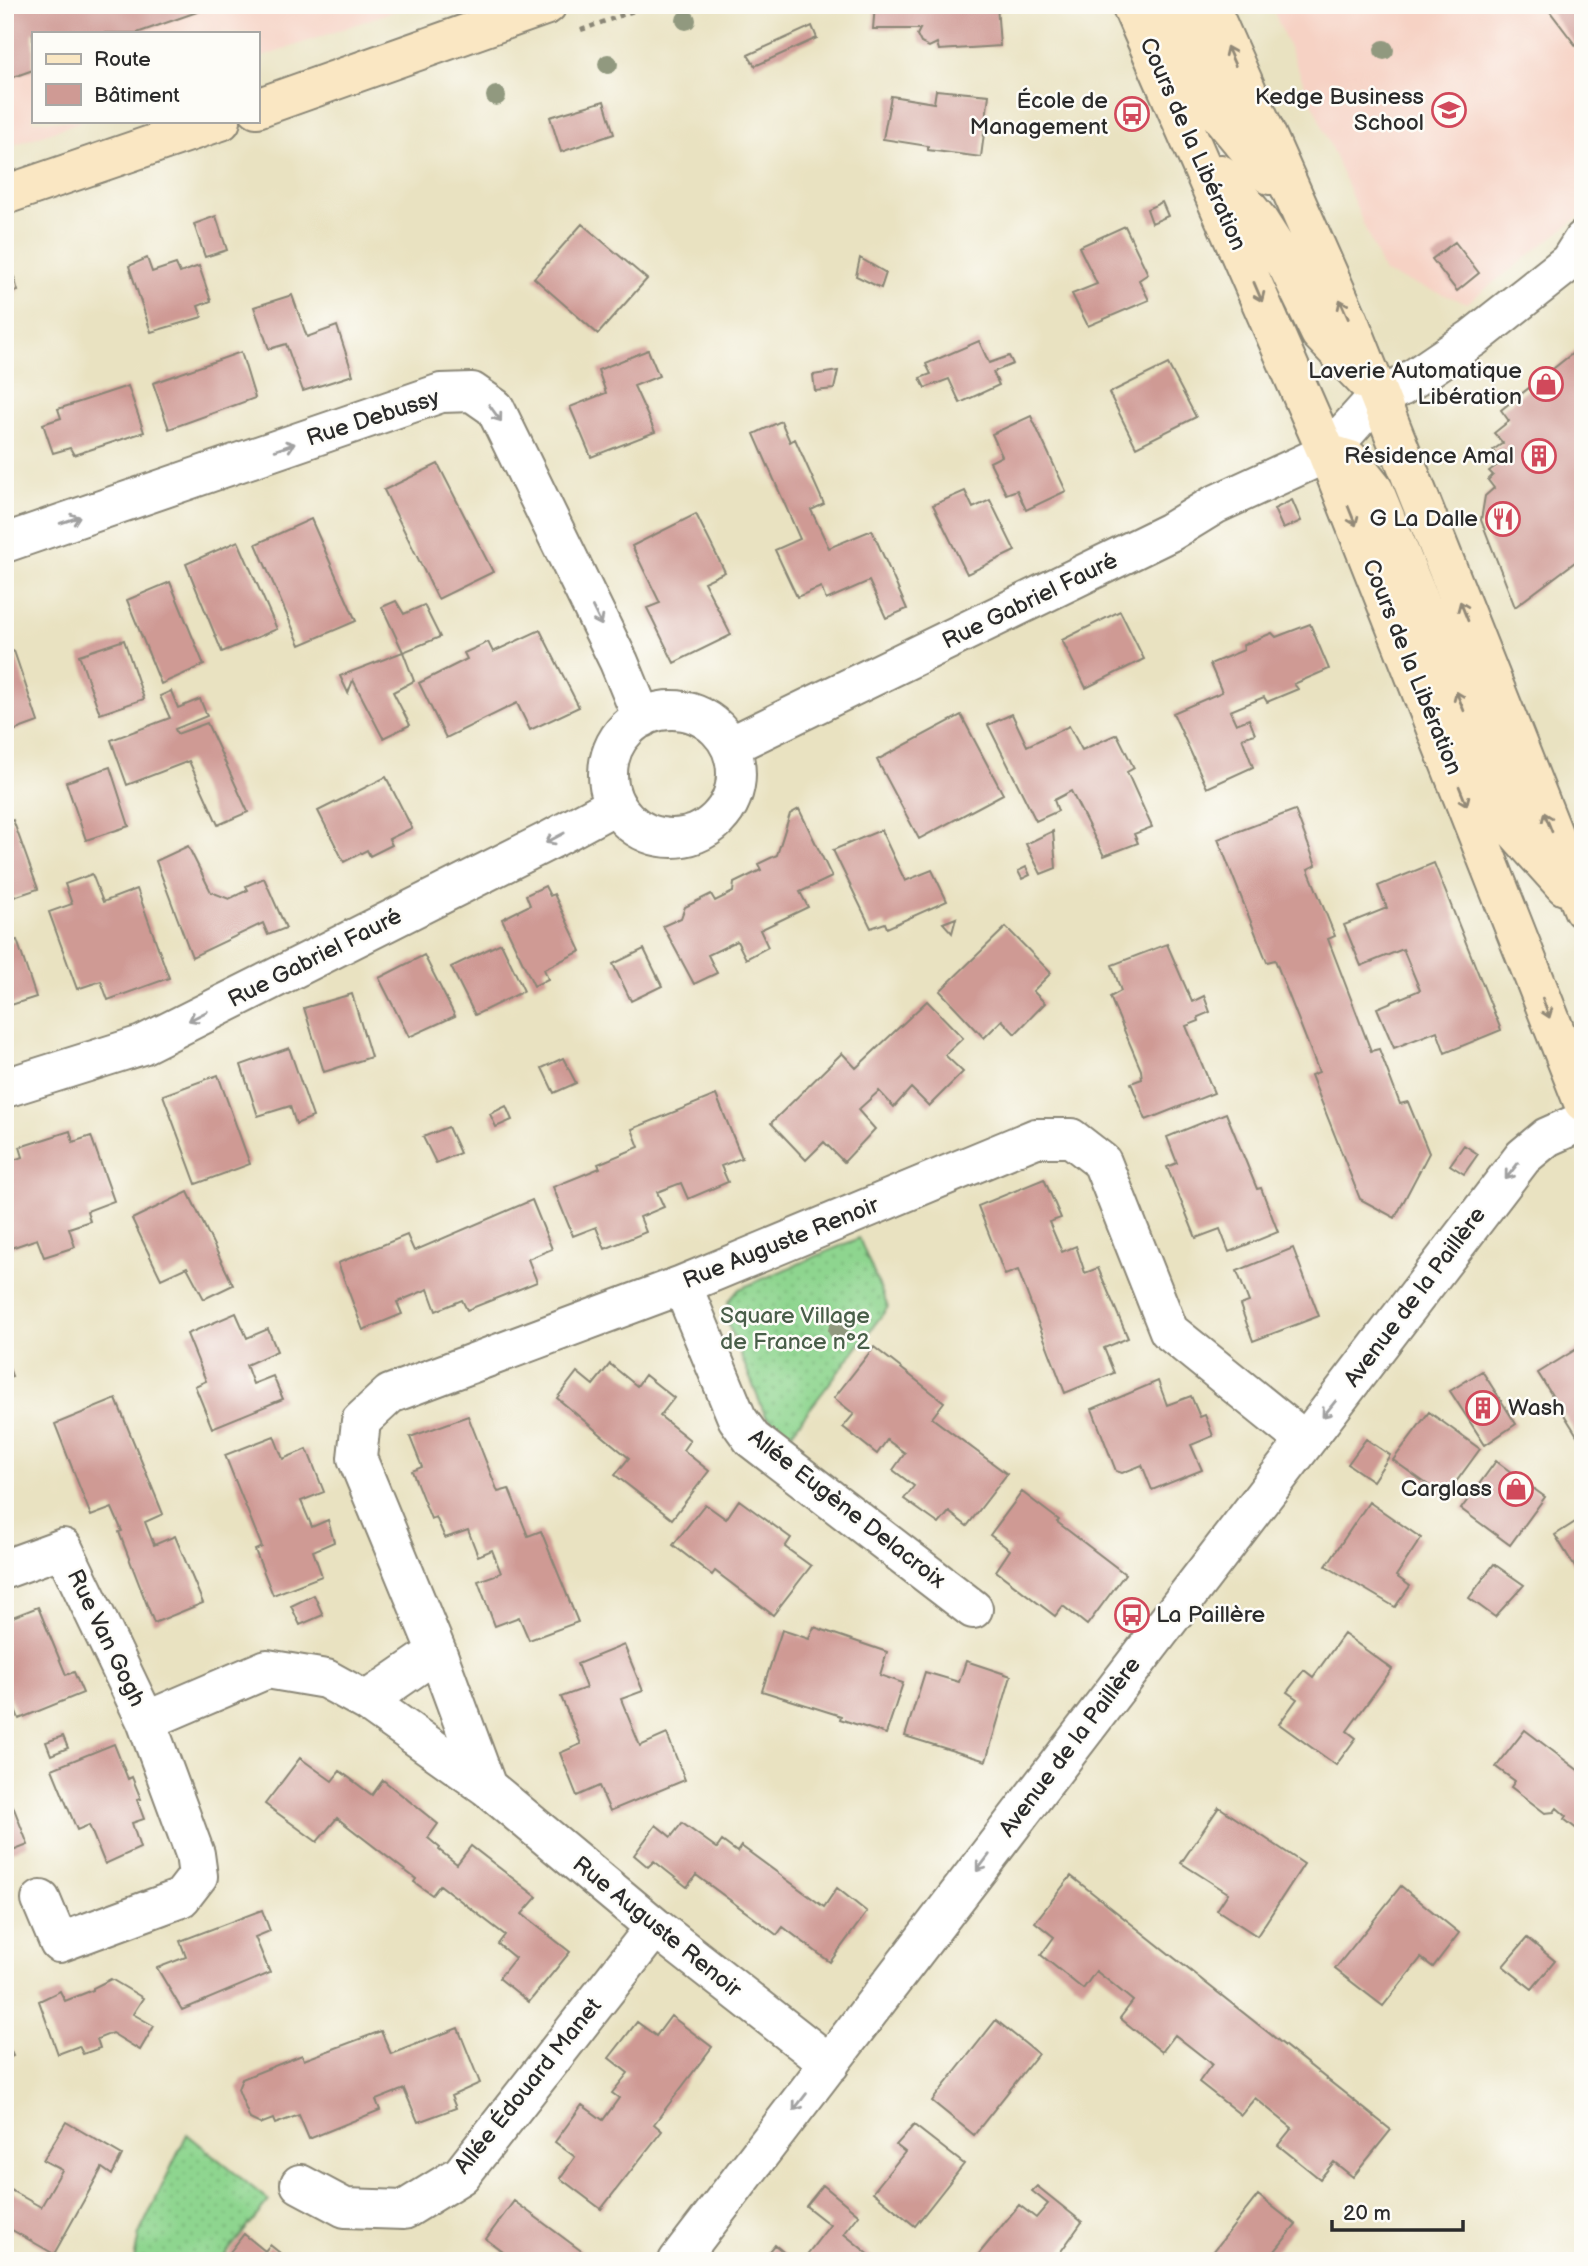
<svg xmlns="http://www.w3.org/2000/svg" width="1588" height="2266" font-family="'Balsamiq Sans',sans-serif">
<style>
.built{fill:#f6d2c4}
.grass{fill:url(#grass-dots);stroke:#5c805d;stroke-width:2}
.building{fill:#cf9a94}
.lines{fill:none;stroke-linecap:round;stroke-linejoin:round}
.street-casing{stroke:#8a8676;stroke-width:42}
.secondary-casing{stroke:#8a8676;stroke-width:42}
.path{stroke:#8a8676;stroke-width:4.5;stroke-dasharray:5 5;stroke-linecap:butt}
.street{stroke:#fff;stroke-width:38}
.secondary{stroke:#fae7c3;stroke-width:38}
.tree{fill:#91997f}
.oneway{stroke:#928977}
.oneway2{stroke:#a0a0a0}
.labels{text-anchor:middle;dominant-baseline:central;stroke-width:5;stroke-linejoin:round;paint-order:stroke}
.poi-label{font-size:23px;fill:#2b2b2b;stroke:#fdfcf7;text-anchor:end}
.street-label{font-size:23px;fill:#2b2b2b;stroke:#fdfcf7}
.park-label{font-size:23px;fill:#495e49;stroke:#fdfcf7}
</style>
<defs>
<pattern id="grass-dots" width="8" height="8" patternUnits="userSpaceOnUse" patternTransform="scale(1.75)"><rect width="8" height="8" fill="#8ed58f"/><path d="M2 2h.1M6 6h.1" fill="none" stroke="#7bb77c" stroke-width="1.8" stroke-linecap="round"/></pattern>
</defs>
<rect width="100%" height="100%" fill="#fdfcf7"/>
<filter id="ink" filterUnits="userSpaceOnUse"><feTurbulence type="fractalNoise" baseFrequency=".0143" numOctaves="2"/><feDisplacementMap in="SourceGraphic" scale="14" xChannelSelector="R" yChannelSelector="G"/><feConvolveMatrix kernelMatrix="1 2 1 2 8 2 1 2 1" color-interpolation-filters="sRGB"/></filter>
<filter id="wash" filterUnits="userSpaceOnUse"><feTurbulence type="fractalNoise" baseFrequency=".00686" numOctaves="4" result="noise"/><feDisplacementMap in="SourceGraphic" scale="28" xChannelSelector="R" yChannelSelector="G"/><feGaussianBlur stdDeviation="1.57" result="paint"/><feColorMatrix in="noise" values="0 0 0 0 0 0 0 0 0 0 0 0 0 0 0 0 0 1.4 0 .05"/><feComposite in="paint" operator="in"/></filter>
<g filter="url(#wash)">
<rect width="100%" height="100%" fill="#e9e2c1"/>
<path class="built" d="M5 5H411L257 59V33H33V121H82L5 148Z
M1271 5H1583V214L1467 303 1384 273Z"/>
<path class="grass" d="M859 1238 888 1307 789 1436 765 1415 725 1316 729 1301 739 1289Z
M187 2134 269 2201 220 2261H134L139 2234Z"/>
<g id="blocks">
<path class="building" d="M5 5H214V6L137 33H33V70L5 80Z
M875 5H997L1000 46 939 50 937 43 929 47 921 43 917 35 920 29H873Z
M1545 5H1583V55Z
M812 26 817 38 755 66 748 55Z
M936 90 989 95 981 157 928 150V146L883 139 891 96 934 103Z
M604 101 614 134 561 152 550 117Z
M1162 202 1168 216 1152 223 1147 209Z
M216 216 227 250 205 257 194 224Z
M582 224 647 279 598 334 534 278Z
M1125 226 1148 274 1139 280 1149 300 1088 326 1072 294 1097 284 1079 247Z
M1455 242 1479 273 1457 291 1432 259Z
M147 258 152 272 176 264 180 273 199 266 211 301 198 306 202 317 151 332 129 266Z
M860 258 886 273 881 288 856 276Z
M14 277 18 291 5 294V280Z
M292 295 307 337 337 326 353 375 303 391 286 344 269 349 254 307Z
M979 341 989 363 1009 356 1013 364 993 372 999 385 960 403 949 379 925 388 920 378 931 374 926 364Z
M1578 349 1583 350V556L1515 607 1481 520 1485 496 1494 488 1488 480 1493 475 1489 471 1500 463 1493 450 1503 443 1494 433 1509 421 1501 410Z
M648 350 659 376 634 386 655 432 591 457 570 407 606 393 598 370Z
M241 352 255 398 169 429 153 383Z
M1168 364 1196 417 1136 447 1109 393Z
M838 371 834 389 815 391 813 375Z
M128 386 144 432 74 455 70 448 53 453 43 424 61 418 58 409Z
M1031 416 1066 491 1026 510 1017 490 1006 494 990 462 1002 456 992 434Z
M781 421 790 442 795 439 824 504 811 510 829 548 872 530 907 609 886 618 869 581 826 600 821 587 797 597 775 550 800 539 754 434Z
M438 464 493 572 438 599 384 490Z
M965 491 973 508 990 500 1015 551 967 574 933 505Z
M1292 500 1301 521 1283 529 1274 509Z
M696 514 725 572 704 582 731 635 674 663 647 608 660 603 632 546Z
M311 519 356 621 300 645 256 544Z
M238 541 277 629 222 652 186 564Z
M170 582 204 665 161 684 127 600Z
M396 601 404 614 424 605 440 637 403 652 414 681 393 692 410 725 383 738 353 680 348 693 340 676 403 652 382 607Z
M1120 611 1144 659 1086 688 1062 640Z
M1310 624 1329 669 1294 684 1298 689 1267 702 1264 697 1230 711 1236 724 1249 719 1255 734 1242 738 1253 767 1207 788 1173 713 1222 692 1210 664 1244 650 1243 645 1272 633 1276 637Z
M540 630 579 707 530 730 517 703 446 738 419 683 467 659 464 653 488 642 493 652Z
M124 640 144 699 100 714 79 655Z
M14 651 38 722 5 734V654Z
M171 691 178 708 200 699 207 716 175 729 177 734 207 723 248 812 218 825 189 761 127 785 111 740 170 718 160 696Z
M1012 714 1027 746 1069 726 1082 750 1117 734 1134 768 1127 772 1152 827 1134 834 1138 843 1104 856 1071 791 1054 800 1058 811 1036 821 988 725Z
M961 715 1003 794 919 839 877 760Z
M110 767 129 826 86 840 66 782Z
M386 777 412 828 389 839 392 845 370 856 367 850 344 862 318 811Z
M799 809 832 877 800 892 808 907 760 930 768 947 746 959 737 941 708 955 717 973 694 984 663 926 681 918 685 907 711 894 715 901 733 892 734 883 761 870 758 864 777 855 790 814Z
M1295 810 1316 865 1308 869 1335 936 1328 939 1371 1051 1379 1049 1400 1104 1408 1102 1429 1153 1395 1218 1360 1199 1311 1075 1319 1072 1275 960 1267 962 1218 839Z
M13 820 38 889 5 900V823Z
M881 830 905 881 932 870 947 901 887 928 885 923 871 928 833 850Z
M1053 831 1056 868 1041 874 1026 844Z
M188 846 211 892 229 899 248 890 246 886 264 878 286 928 268 935 263 923 192 957 156 861Z
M1434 863 1501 1030 1445 1053 1437 1031 1394 1048 1377 1008 1420 990 1403 949 1361 966 1344 925 1387 908 1378 886Z
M1026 867 1030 875 1022 879 1018 871Z
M92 874 103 902 137 889 169 978 108 1000 101 981 77 989 49 912 72 904 65 884Z
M545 886 550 896 554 894 581 951 544 969 548 979 534 986 502 919 530 905 526 895Z
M956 918 952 933 943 923Z
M1006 927 1051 973 1033 991 1045 1003 1015 1034 1002 1020 984 1038 940 991Z
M17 940 36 997 5 1007V943Z
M501 943 524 991 475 1015 451 967Z
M1167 944 1192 1002 1204 996 1210 1012 1198 1017 1199 1021 1186 1026 1214 1093 1146 1120 1131 1083 1142 1079 1141 1070 1110 997 1121 991 1112 965Z
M644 949 662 986 631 1001 613 964Z
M424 955 455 1016 409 1037 379 978Z
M352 994 371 1057 324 1072 304 1008Z
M927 1001 963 1038 945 1055 963 1072 929 1106 911 1088 894 1107 879 1091 858 1110 875 1129 844 1162 824 1142 806 1160 771 1123 842 1053 856 1068Z
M289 1048 313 1117 296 1124 290 1106 258 1116 241 1065Z
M563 1058 576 1083 554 1093 542 1068Z
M218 1075 250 1164 196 1184 163 1095Z
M716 1095 742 1158 721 1166 728 1182 688 1199 681 1183 657 1192 664 1207 640 1217 646 1232 605 1249 596 1227 573 1236 553 1187 600 1168 598 1164 639 1147 632 1129Z
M506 1106 512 1120 496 1127 490 1114Z
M1226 1113 1257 1189 1261 1188 1278 1232 1229 1252 1220 1229 1196 1238 1167 1167 1177 1163 1167 1137Z
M448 1127 460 1153 436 1163 423 1137Z
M70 1131 73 1142 91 1136 114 1201 87 1211 90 1221 69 1228 75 1247 44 1257 37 1239 5 1250V1146L10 1161 23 1157 20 1147Z
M1464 1145 1478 1154 1464 1174 1450 1165Z
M1044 1179 1061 1218 1049 1222 1062 1252 1076 1246 1085 1273 1098 1268 1128 1338 1104 1348 1114 1373 1065 1393 1018 1270 1005 1275 978 1206Z
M188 1192 233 1285 204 1299 187 1267 161 1279 132 1219Z
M532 1200 552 1249 528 1259 537 1282 467 1310 462 1300 436 1311 428 1289 397 1302 402 1314 363 1330 338 1263 407 1235 414 1251Z
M1293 1248 1319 1316 1253 1341 1240 1305 1249 1302 1237 1271Z
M236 1313 247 1338 268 1329 277 1351 246 1365 253 1384 273 1376 283 1399 212 1428 195 1386 206 1381 187 1334Z
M1583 1345V1445L1538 1373Z
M874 1347 944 1402 932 1418 1007 1474 967 1526 949 1512 939 1524 904 1499 914 1486 893 1470 905 1453 887 1440 877 1454 843 1427 854 1414 834 1398Z
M5 1357 12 1376 5 1378Z
M610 1364 637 1386 645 1375 674 1398 660 1416 690 1440 683 1450 709 1471 672 1519 615 1475 629 1458 557 1398 577 1372 593 1385Z
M1482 1371 1516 1424 1485 1445 1450 1391Z
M1158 1381 1167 1405 1191 1396 1200 1417 1205 1415 1213 1436 1191 1445 1202 1470 1152 1490 1142 1465 1122 1473 1116 1471 1092 1409Z
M116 1399 163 1514 145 1522 154 1545 175 1536 203 1603 154 1623 119 1532 122 1531 112 1508 91 1516 55 1424Z
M1429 1412 1480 1449 1445 1497 1393 1460Z
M468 1416 498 1492 509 1489 528 1536 541 1531 578 1622 529 1640 519 1617 495 1626 478 1581 501 1573 492 1550 478 1556 468 1530 445 1538 436 1517 431 1519 412 1471 422 1467 410 1437Z
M274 1436 283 1459 307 1449 324 1492 301 1501 312 1527 328 1520 334 1542 313 1551 322 1576 273 1595 255 1550 262 1547 225 1455Z
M1366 1439 1390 1455 1373 1481 1348 1464Z
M1496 1461 1545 1497 1510 1545 1461 1509Z
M1022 1492 1059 1520 1057 1522 1125 1574 1087 1625 1063 1606 1055 1616 996 1571 1010 1550 990 1535Z
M739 1500 791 1538 785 1547 811 1566 773 1615 715 1571 712 1575 673 1545 705 1504 726 1519Z
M1369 1502 1421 1538 1396 1576 1410 1586 1395 1607 1326 1566Z
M1583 1517V1580L1555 1535Z
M1494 1564 1524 1585 1495 1617 1469 1598Z
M314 1595 323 1615 300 1625 291 1606Z
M38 1607 66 1675 74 1672 83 1693 19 1719 5 1685V1620Z
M814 1627 887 1652 880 1675 903 1683 886 1734 840 1719 841 1716 762 1691 782 1630 809 1639Z
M1344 1634 1392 1669 1347 1731 1356 1738 1336 1765 1279 1724 1297 1699 1287 1692 1304 1670 1313 1677Z
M624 1645 643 1691 621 1699 640 1746 667 1734 685 1780 610 1811 599 1786 577 1796 560 1753 581 1744 561 1697 586 1688 577 1664Z
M966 1661 1011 1676 986 1761 905 1736 925 1672 959 1682Z
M1525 1730 1583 1774V1834L1564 1819 1566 1816 1557 1808 1554 1812 1545 1813 1511 1787 1515 1781 1496 1767Z
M63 1736 68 1748 51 1755 46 1742Z
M114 1744 128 1779 132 1777 141 1799 137 1800 144 1819 132 1823 140 1848 105 1864 89 1825 77 1830 52 1769Z
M300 1758 332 1781 340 1771 372 1795 383 1780 438 1824 428 1838 440 1848 439 1850 457 1864 471 1846 537 1897 522 1914 570 1952 529 2002 499 1978 515 1958 498 1944 505 1935 440 1885 432 1895 414 1882 416 1879 337 1818 317 1842 265 1804Z
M13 1806 28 1845 5 1854V1809Z
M1219 1807 1304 1864 1257 1936 1217 1910 1228 1893 1181 1863Z
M682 1823 717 1848 722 1841 737 1852 741 1846 824 1907 837 1888 867 1912 830 1962 783 1927 777 1935 696 1875 687 1887 654 1861 648 1867 634 1855 656 1825 671 1837Z
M1071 1876 1391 2130 1353 2177 1334 2162 1320 2179 1278 2145 1292 2128 1255 2098 1241 2115 1199 2082 1212 2064 1175 2035 1162 2052 1120 2018 1133 2001 1115 1986 1096 1971 1083 1989 1041 1955 1054 1937 1035 1922Z
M1401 1886 1459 1933 1433 1967 1421 1958 1383 2006 1335 1969Z
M262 1910 270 1931 255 1937 270 1973 182 2010 157 1968 186 1957 180 1941Z
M1527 1938 1555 1961 1532 1989 1503 1966Z
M111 1979 143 1998 133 2014 154 2026 140 2050 112 2033 97 2039 100 2048 83 2054 79 2046 58 2054 39 2001 60 1991 65 2001 93 1990V1988Z
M671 2016 712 2047 654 2124 662 2131 601 2209 560 2178 575 2157 555 2142 582 2105 603 2120 619 2098 612 2093 628 2073 609 2058 637 2022 656 2036Z
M996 2020 1038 2054 974 2135 932 2101Z
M458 2028 480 2083 451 2096 456 2108 418 2122 404 2089 376 2100 380 2110 309 2139 299 2115 275 2124 273 2119 260 2124 250 2119 238 2089 242 2079 302 2055 304 2060 381 2031 391 2054Z
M5 2038 13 2056 5 2060Z
M66 2122 122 2155 112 2175 102 2168 54 2254 5 2226V2187L41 2207 62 2170 43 2160Z
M914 2125 964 2164 915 2226 873 2192 905 2152 896 2145Z
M823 2185 859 2215 844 2234 877 2261H802L830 2225 806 2206Z
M1037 2186 1082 2222 1054 2261H973L1019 2205 1036 2218 1048 2204 1032 2191Z
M1258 2195 1296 2225 1267 2261H1206Z
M514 2201 584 2253 578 2261H497L503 2252 486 2239Z
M244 2234 265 2251 270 2245 290 2261H223Z
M775 2245 794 2261H762Z"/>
</g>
</g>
<g filter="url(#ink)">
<use href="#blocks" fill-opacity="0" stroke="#8a8676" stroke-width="2"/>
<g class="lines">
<g class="street-casing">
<path id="street" d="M5 543 441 393 472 392 495 408 619 662 642 718
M608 774a64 64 0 1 1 128 0a64 64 0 1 1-128 0Z
M730 746 1170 532 1214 505 1327 453 1379 395 1401 387 1473 338 1569 262 1583 240
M5 1088 142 1045 552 839 615 805
M682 1285 737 1418 752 1439 973 1609
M5 1569 63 1548 146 1721 267 1669 326 1679 366 1701
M437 1652 366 1701 487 1787
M41 1900 59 1943 181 1898 198 1876 195 1854 146 1721
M830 2064 655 1927 487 1787 437 1652 357 1458 361 1421 390 1394 682 1285 1036 1138H1071L1102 1162 1169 1331 1304 1440
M300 2184 345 2208 404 2210 461 2175 655 1927
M678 2261 1523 1157 1547 1137 1583 1121"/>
</g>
<g class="secondary-casing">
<path id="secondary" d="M1131 5 1327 453 1583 1102
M1169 5 1215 109 1270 175
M1209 5 1349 321 1583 909
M257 108 547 5
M1220 174 1258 220 1288 267 1320 333 1365 380
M5 195 221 121
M1327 453 1350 460 1374 490 1512 827 1565 886"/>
</g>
<path class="path" d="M581 30 650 5"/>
<use href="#street" class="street"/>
<use href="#secondary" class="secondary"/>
</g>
<g class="tree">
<circle cx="686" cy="20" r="10"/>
<circle cx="1384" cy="50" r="10"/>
<circle cx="608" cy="64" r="10"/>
<circle cx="496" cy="96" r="10"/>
<circle cx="1454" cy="115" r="10"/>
<circle cx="838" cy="1330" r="10"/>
</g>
<defs><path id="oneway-shaft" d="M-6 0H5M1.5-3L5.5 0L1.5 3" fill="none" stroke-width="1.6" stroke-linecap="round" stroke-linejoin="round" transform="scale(1.75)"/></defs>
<g class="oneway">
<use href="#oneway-shaft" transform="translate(1231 56) rotate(-114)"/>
<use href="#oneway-shaft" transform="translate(1258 292) rotate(67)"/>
<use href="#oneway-shaft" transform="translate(1344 309) rotate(-114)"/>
<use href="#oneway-shaft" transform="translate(1352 516) rotate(68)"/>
<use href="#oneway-shaft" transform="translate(1464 611) rotate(-112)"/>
<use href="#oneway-shaft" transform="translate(1460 701) rotate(-112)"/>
<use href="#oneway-shaft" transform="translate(1463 796) rotate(68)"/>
<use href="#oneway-shaft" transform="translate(1548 822) rotate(-112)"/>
<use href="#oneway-shaft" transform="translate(1546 1008) rotate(70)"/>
</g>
<g class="oneway2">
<use href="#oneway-shaft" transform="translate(495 413) rotate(54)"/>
<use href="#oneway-shaft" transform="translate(285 447) rotate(-19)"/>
<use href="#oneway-shaft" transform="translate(70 520) rotate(-19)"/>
<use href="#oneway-shaft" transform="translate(597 616) rotate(64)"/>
<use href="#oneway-shaft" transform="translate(555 838) rotate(152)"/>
<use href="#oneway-shaft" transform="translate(198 1016) rotate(153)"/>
<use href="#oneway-shaft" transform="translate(1512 1171) rotate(128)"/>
<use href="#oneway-shaft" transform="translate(1329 1409) rotate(129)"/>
<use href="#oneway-shaft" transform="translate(983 1863) rotate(127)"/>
<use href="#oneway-shaft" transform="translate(800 2102) rotate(128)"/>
</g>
</g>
<defs>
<g id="university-ring" transform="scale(1.75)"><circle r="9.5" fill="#fdfcf7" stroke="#d1495b" stroke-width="1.5"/><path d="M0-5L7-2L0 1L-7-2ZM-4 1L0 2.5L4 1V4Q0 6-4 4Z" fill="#d1495b"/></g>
<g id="bus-ring" transform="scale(1.75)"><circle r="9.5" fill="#fdfcf7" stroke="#d1495b" stroke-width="1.5"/><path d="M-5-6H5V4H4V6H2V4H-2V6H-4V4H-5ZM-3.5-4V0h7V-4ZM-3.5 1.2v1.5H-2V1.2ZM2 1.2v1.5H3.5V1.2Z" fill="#d1495b"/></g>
<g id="shop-ring" transform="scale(1.75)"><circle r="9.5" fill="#fdfcf7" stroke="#d1495b" stroke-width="1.5"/><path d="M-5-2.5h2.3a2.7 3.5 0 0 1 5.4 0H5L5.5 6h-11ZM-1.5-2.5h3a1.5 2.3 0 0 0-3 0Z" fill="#d1495b"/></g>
<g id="building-ring" transform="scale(1.75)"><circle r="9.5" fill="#fdfcf7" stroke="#d1495b" stroke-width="1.5"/><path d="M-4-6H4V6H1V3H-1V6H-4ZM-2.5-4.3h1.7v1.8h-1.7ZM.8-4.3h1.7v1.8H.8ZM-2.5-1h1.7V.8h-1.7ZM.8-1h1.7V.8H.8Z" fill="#d1495b"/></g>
<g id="restaurant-ring" transform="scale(1.75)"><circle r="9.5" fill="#fdfcf7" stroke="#d1495b" stroke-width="1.5"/><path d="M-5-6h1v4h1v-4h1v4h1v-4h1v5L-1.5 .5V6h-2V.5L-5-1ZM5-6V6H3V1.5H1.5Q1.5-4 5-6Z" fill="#d1495b"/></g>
</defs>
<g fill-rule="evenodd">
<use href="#university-ring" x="1449" y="110"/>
<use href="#bus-ring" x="1132" y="114"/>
<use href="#shop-ring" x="1546" y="384"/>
<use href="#building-ring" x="1539" y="456"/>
<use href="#restaurant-ring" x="1503" y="519"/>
<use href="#building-ring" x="1483" y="1408"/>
<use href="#shop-ring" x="1516" y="1489"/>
<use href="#bus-ring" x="1132" y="1615"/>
</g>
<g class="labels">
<g class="poi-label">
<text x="1424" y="97">Kedge Business<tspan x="1424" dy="26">School</tspan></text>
<text x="1108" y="101">École de<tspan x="1108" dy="26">Management</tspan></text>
<text x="1522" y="371">Laverie Automatique<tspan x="1522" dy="26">Libération</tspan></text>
<text x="1514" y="456">Résidence Amal</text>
<text x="1478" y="519">G La Dalle</text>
<text x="1508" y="1408" text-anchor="start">Wash</text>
<text x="1492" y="1489">Carglass</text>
<text x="1156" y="1615" text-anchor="start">La Paillère</text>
</g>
<g class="street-label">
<text transform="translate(1193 144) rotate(66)">Cours de la Libération</text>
<text transform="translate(373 418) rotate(-18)">Rue Debussy</text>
<text transform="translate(1030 601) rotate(-26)">Rue Gabriel Fauré</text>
<text transform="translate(1412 667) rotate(68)">Cours de la Libération</text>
<text transform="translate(315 958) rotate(-27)">Rue Gabriel Fauré</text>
<text transform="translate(781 1243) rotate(-22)">Rue Auguste Renoir</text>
<text transform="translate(1415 1297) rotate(-53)">Avenue de la Paillère</text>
<text transform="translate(847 1509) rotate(38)">Allée Eugène Delacroix</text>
<text transform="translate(106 1638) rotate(64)">Rue Van Gogh</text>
<text transform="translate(1070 1747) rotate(-53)">Avenue de la Paillère</text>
<text transform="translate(657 1927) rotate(39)">Rue Auguste Renoir</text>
<text transform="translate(528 2086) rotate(-51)">Allée Édouard Manet</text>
</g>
<g class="park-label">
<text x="795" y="1316">Square Village<tspan x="795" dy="26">de France n°2</tspan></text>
</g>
</g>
<rect width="1588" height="2266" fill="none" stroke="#fdfcf7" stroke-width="28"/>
<rect x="32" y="32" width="228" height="91" fill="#fdfcf7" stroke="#a9a8a5" stroke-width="2"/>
<rect x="46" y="54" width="35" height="10" fill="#fae7c3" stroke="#a9a8a5" stroke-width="2"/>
<text x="94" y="66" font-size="21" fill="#2b2b2b">Route</text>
<rect x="46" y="84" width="35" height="21" fill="#cf9a94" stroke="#a9a8a5" stroke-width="2"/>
<text x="94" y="102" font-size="21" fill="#2b2b2b">Bâtiment</text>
<path d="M1332 2220v10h131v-10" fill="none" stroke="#2b2b2b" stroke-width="3.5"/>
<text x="1343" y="2220" font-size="21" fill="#2b2b2b" stroke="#fdfcf7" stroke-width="5" paint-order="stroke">20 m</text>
</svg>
